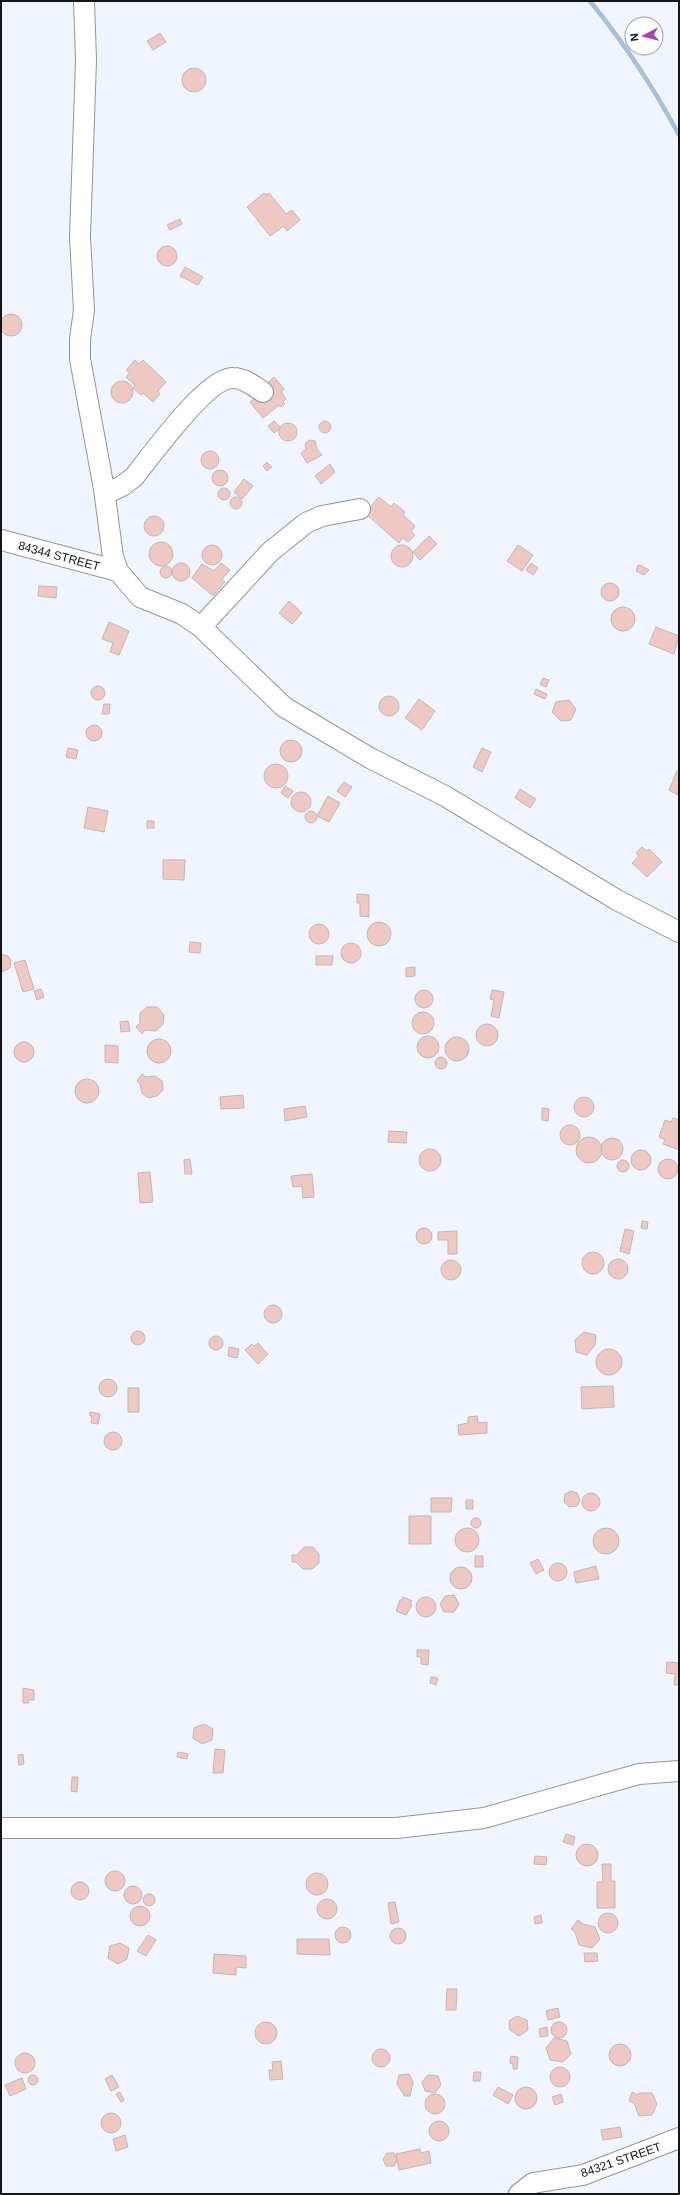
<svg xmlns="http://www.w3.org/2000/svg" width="680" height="2195" font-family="Arial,sans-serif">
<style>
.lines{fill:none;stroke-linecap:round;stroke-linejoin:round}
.stream{stroke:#a7c0d7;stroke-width:4.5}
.building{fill:#eec9c4;stroke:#c0b6b4}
.minor-casing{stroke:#92959d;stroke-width:22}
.minor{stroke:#fff;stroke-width:20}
.labels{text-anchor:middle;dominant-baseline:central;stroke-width:3;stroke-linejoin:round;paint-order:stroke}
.street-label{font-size:12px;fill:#131518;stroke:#fff}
</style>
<rect width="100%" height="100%" fill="#f0f4fd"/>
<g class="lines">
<path class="stream" d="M590 1C624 43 654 88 679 135"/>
</g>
<path class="building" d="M160 33 166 42 153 50 147 41Z
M182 80a12 12 0 1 1 24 0a12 12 0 1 1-24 0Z
M264 193 266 195 269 193 286 214 292 210 300 220 287 231 284 226 270 236 247 207Z
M180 219 182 224 170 230 167 225Z
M157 256a10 10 0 1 1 20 0a10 10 0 1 1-20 0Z
M185 267 203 277 198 285 180 276Z
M0 325a11 11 0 1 1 22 0a11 11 0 1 1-22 0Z
M135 360 139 364 143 360 166 382 158 391 160 394 153 402 143 393 141 395 133 388 135 385 126 377 130 373 126 370Z
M274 377 284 389 281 392 286 399 283 402 285 404 281 407 279 405 263 418 250 402 261 393 259 390Z
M111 392a11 11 0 1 1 22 0a11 11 0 1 1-22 0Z
M319 427a6 6 0 1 1 12 0a6 6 0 1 1-12 0Z
M274 421 281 428 274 433 268 426Z
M279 432a9 9 0 1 1 18 0a9 9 0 1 1-18 0Z
M309 440 315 441 317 449 322 455 307 463 301 453 306 449 305 444Z
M201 460a9 9 0 1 1 18 0a9 9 0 1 1-18 0Z
M267 462 272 467 267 471 263 466Z
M330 464 335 472 321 484 315 476Z
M212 478a8 8 0 1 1 16 0a8 8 0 1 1-16 0Z
M244 479 253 486 242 499 234 492Z
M218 494a6 6 0 1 1 12 0a6 6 0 1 1-12 0Z
M230 503a6 6 0 1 1 12 0a6 6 0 1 1-12 0Z
M379 497 391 507 394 503 405 512 403 515 415 526 411 531 415 535 408 542 403 538 399 543 365 513Z
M144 526a10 10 0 1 1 20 0a10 10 0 1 1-20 0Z
M429 536 437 544 420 560 413 552Z
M149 554a12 12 0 1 1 24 0a12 12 0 1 1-24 0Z
M391 556a11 11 0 1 1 22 0a11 11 0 1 1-22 0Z
M518 545 533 555 522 571 507 561Z
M202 555a10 10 0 1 1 20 0a10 10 0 1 1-20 0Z
M172 572a9 9 0 1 1 18 0a9 9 0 1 1-18 0Z
M221 563 230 570 222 579 225 582 213 596 192 578 202 564 214 571Z
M531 563 538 568 533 575 526 570Z
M638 565H640L649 570 644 575 636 571Z
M160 572a6 6 0 1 1 12 0a6 6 0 1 1-12 0Z
M601 592a9 9 0 1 1 18 0a9 9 0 1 1-18 0Z
M39 586 57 587 56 598 38 596Z
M289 601 302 613 292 624 279 613Z
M611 619a12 12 0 1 1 24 0a12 12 0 1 1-24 0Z
M109 622 129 631 119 655 110 652 113 643 102 639Z
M656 627 679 636 674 654 649 644Z
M543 678 549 680 546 687 540 684Z
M91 693a7 7 0 1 1 14 0a7 7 0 1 1-14 0Z
M536 689 547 694 545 699 534 694Z
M379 706a10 10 0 1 1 20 0a10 10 0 1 1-20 0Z
M419 699 435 711 422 730 405 718Z
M569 700 576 709 571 720 561 721 552 712 556 702Z
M104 704H110L109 714H102Z
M86 733a8 8 0 1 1 16 0a8 8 0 1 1-16 0Z
M280 751a11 11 0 1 1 22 0a11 11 0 1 1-22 0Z
M68 748 78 750 76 759 66 757Z
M482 748 491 752 482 772 473 767Z
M264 776a12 12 0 1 1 24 0a12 12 0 1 1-24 0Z
M677 771H679L678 795 669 790Z
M344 782 352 787 345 797 337 791Z
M285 786 293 791 288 798 281 793Z
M520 789 536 799 530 808 515 798Z
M291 802a10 10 0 1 1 20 0a10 10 0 1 1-20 0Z
M328 796 340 803 329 822 317 816Z
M88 807 108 811 104 832 84 828Z
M305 817a6 6 0 1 1 12 0a6 6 0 1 1-12 0Z
M147 821H154V828H147Z
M642 847 647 851 649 849 662 862 647 877 632 863 639 856 636 853Z
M163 860H185L184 880 163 879Z
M357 894 369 895V917L360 916V903H357Z
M367 934a12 12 0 1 1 24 0a12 12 0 1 1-24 0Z
M309 934a10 10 0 1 1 20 0a10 10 0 1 1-20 0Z
M190 942 201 943 200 953 189 952Z
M341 953a10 10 0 1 1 20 0a10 10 0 1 1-20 0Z
M1 954 8 956 11 961 10 968 2 972Z
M316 956H333L332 965H316Z
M25 960 34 989 23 992 14 963Z
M415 967V976L406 977V968Z
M41 989 44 997 37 1000 34 991Z
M415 999a9 9 0 1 1 18 0a9 9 0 1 1-18 0Z
M492 990 504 992 499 1018 491 1016 494 1000 490 999Z
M147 1007H157L164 1015 163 1024 156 1031 145 1030 142 1034 136 1027 140 1023V1013Z
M412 1023a11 11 0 1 1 22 0a11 11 0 1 1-22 0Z
M128 1021 130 1031 121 1032 120 1022Z
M476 1035a11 11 0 1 1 22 0a11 11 0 1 1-22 0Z
M417 1047a11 11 0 1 1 22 0a11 11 0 1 1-22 0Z
M445 1049a12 12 0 1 1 24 0a12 12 0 1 1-24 0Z
M147 1051a12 12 0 1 1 24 0a12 12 0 1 1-24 0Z
M14 1052a10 10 0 1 1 20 0a10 10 0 1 1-20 0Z
M105 1045 118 1046V1063L105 1062Z
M435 1063a6 6 0 1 1 12 0a6 6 0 1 1-12 0Z
M142 1074 146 1077 155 1076 162 1081 163 1090 157 1096 148 1098 142 1093 140 1084 137 1081Z
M75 1091a12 12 0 1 1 24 0a12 12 0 1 1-24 0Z
M243 1095 244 1108 221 1109 220 1097Z
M574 1107a10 10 0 1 1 20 0a10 10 0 1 1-20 0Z
M305 1106 307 1117 285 1121 284 1109Z
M542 1108 549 1109 548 1121 542 1120Z
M673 1118 679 1120V1150L663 1144 665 1140 659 1137 665 1120 671 1122Z
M560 1135a10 10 0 1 1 20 0a10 10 0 1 1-20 0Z
M389 1131 407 1132 406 1143 388 1142Z
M576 1150a13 13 0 1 1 26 0a13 13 0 1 1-26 0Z
M601 1149a11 11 0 1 1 22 0a11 11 0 1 1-22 0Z
M419 1160a11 11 0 1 1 22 0a11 11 0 1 1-22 0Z
M631 1160a10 10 0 1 1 20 0a10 10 0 1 1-20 0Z
M658 1169a10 10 0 1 1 20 0a10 10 0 1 1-20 0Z
M190 1159 192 1174H185L184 1160Z
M617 1166a6 6 0 1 1 12 0a6 6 0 1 1-12 0Z
M150 1172 153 1202 140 1203 138 1173Z
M312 1174 314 1197 303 1198 302 1186 293 1187 291 1176Z
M642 1221 648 1222 647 1229 641 1228Z
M416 1236a8 8 0 1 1 16 0a8 8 0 1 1-16 0Z
M625 1229 634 1231 629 1254 620 1251Z
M457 1231V1254H448V1240H438V1232Z
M582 1263a11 11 0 1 1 22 0a11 11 0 1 1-22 0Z
M608 1269a10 10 0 1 1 20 0a10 10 0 1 1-20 0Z
M441 1270a10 10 0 1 1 20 0a10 10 0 1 1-20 0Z
M264 1314a9 9 0 1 1 18 0a9 9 0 1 1-18 0Z
M131 1338a7 7 0 1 1 14 0a7 7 0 1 1-14 0Z
M584 1332 596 1335 595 1345 587 1355 576 1352 575 1340Z
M209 1343a7 7 0 1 1 14 0a7 7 0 1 1-14 0Z
M258 1343 268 1354 258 1364 245 1350 252 1344 254 1346Z
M229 1347 239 1349 237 1358 228 1356Z
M596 1362a13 13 0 1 1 26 0a13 13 0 1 1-26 0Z
M99 1388a9 9 0 1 1 18 0a9 9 0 1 1-18 0Z
M613 1386 614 1407 582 1409 581 1387Z
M128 1388H139V1412H128Z
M90 1412 100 1414 98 1424 91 1423 92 1416H90Z
M477 1416 478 1423 487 1422V1433L459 1435 458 1425 468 1423V1417Z
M104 1441a9 9 0 1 1 18 0a9 9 0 1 1-18 0Z
M571 1491 577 1493 580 1500 577 1506 569 1507 564 1502 565 1494Z
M582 1502a9 9 0 1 1 18 0a9 9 0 1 1-18 0Z
M431 1498H452L451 1512H431Z
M466 1500H473V1509H466Z
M409 1516H431V1544H409Z
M471 1523a5 5 0 1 1 10 0a5 5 0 1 1-10 0Z
M593 1541a13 13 0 1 1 26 0a13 13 0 1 1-26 0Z
M455 1540a12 12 0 1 1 24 0a12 12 0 1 1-24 0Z
M304 1547H313L319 1554V1563L312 1569H303L296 1562H292V1555H297Z
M475 1556H483V1567H475Z
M538 1559 544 1570 536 1574 530 1563Z
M549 1572a9 9 0 1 1 18 0a9 9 0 1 1-18 0Z
M596 1566 599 1579 576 1583 574 1572Z
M450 1578a11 11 0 1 1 22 0a11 11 0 1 1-22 0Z
M454 1595 459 1604 454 1612H444L440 1604 445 1596Z
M416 1607a10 10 0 1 1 20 0a10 10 0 1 1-20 0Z
M403 1597 412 1601 410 1604 412 1605 406 1615 396 1611 400 1600H402Z
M417 1650H429L428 1665 421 1664V1657H417Z
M667 1662 679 1663V1685H674L675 1674 666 1673Z
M431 1677 438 1678 436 1685 430 1683Z
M23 1688 34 1690V1700H28L29 1703H23Z
M204 1724 213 1729 212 1740 202 1744 193 1738 194 1728Z
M215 1749 225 1750 223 1773H213Z
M178 1752 188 1754 187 1759 177 1757Z
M23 1754 24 1764 19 1765 18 1755Z
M72 1777H78L77 1792 71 1791Z
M566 1834 575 1837 573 1845 563 1842Z
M576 1855a11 11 0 1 1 22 0a11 11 0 1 1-22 0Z
M535 1856 547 1857 546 1865 534 1864Z
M602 1864H611V1881H615V1908H597V1882H603Z
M105 1881a10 10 0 1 1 20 0a10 10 0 1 1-20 0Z
M306 1884a11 11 0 1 1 22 0a11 11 0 1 1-22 0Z
M71 1891a9 9 0 1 1 18 0a9 9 0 1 1-18 0Z
M124 1895a9 9 0 1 1 18 0a9 9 0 1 1-18 0Z
M143 1900a6 6 0 1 1 12 0a6 6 0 1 1-12 0Z
M317 1909a10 10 0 1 1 20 0a10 10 0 1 1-20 0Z
M395 1902 399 1922 391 1924 388 1903Z
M130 1916a10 10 0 1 1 20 0a10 10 0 1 1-20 0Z
M598 1923a10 10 0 1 1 20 0a10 10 0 1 1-20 0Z
M541 1915 542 1923 535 1924 534 1917Z
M578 1920 583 1924 595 1927 600 1939 592 1948 579 1945 575 1932 571 1929Z
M335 1935a8 8 0 1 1 16 0a8 8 0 1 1-16 0Z
M390 1936a8 8 0 1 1 16 0a8 8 0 1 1-16 0Z
M148 1935 156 1940 146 1956 137 1951Z
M297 1939H329L330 1955 297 1954Z
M120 1943 129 1948 127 1959 118 1964 108 1958 110 1946Z
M584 1953H597L598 1961 585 1962Z
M214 1954 246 1956V1968L236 1967V1975L213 1973Z
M447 1989H457L456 2010H446Z
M558 2008 560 2017 548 2020 546 2011Z
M517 2016 527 2020 528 2030 519 2036 510 2030 509 2021Z
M551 2030a8 8 0 1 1 16 0a8 8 0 1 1-16 0Z
M255 2033a11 11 0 1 1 22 0a11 11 0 1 1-22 0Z
M547 2027 548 2036 540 2037 539 2029Z
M554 2038 567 2041 571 2054 563 2062 550 2060 546 2048Z
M609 2055a11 11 0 1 1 22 0a11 11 0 1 1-22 0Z
M372 2058a9 9 0 1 1 18 0a9 9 0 1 1-18 0Z
M15 2063a10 10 0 1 1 20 0a10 10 0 1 1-20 0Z
M511 2056 518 2057 517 2069H513V2064L510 2063Z
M281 2061 283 2079 270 2080 269 2070H273L272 2062Z
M550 2077a10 10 0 1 1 20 0a10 10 0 1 1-20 0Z
M474 2072H481L480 2081H473Z
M409 2074 413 2082 410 2096H404L403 2092H402L397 2084 399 2075Z
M28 2080a5 5 0 1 1 10 0a5 5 0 1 1-10 0Z
M112 2075 119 2087 111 2091 105 2079Z
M428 2075 438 2076 441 2085 435 2093 425 2091 422 2082Z
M22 2078 26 2089 10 2096 5 2085Z
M498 2087 513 2095 508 2104 493 2095Z
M515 2098a11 11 0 1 1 22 0a11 11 0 1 1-22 0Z
M120 2092 124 2100 121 2102 116 2094Z
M632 2092 638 2095 639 2093H652L657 2104 652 2115 639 2116 634 2103 629 2101Z
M561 2094 563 2102 555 2105 552 2097Z
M425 2104a10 10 0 1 1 20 0a10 10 0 1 1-20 0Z
M101 2123a10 10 0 1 1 20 0a10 10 0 1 1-20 0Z
M429 2131a10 10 0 1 1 20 0a10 10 0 1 1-20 0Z
M620 2127 622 2137 603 2140 601 2130Z
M125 2135 128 2147 116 2151 113 2139Z
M420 2149 421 2153 429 2151 431 2163 399 2170 396 2154Z
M387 2153H394L397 2160 394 2166H386L383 2159Z"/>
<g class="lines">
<g class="minor-casing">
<path id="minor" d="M84 1 86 60 80 237 84 310 80 339V359L104 489 113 557 118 571 140 597 182 614 201 627 284 707 370 758 445 796 617 900 679 932
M105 494 122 486 134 477C151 456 207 377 233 378 244 378 254 386 263 392
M1 540 118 571
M201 627 270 552 306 523 322 516 360 509
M1 1828H396L484 1818 639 1774 679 1771
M519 2194 533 2183 583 2175 679 2138"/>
</g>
<use href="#minor" class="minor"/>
</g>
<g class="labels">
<g class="street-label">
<text transform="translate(59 556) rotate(15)">84344 STREET</text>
<text transform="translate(621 2160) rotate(-19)">84321 STREET</text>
</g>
</g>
<rect width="680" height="2195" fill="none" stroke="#131518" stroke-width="4"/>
<g transform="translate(644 36) rotate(263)"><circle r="19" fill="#ffffff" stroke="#a1a1a3"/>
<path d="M0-3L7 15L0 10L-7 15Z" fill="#a047b3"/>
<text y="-6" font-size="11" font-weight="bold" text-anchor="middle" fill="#131518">N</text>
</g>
</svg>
